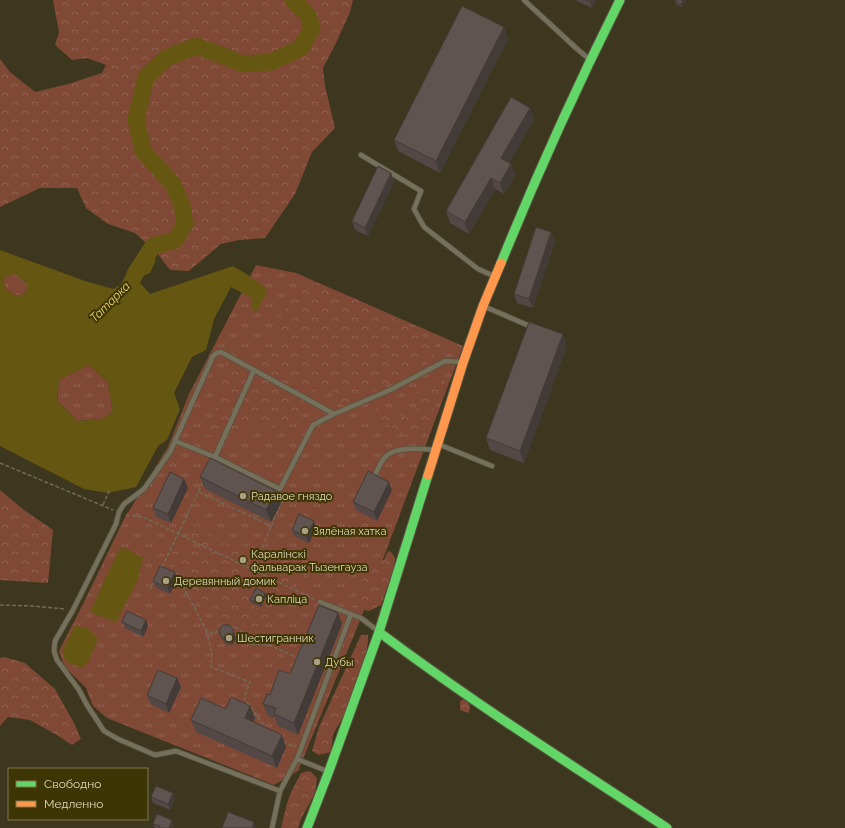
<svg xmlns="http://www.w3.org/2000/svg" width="845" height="828" font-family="Raleway,sans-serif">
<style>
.grass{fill:url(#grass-tufts)}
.forest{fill:url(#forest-crowns)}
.water{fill:#655712;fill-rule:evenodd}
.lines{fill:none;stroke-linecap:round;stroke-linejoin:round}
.river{stroke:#655712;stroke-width:17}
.lane-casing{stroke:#58533f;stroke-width:6}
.fast-casing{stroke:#58533f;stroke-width:11}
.slow-casing{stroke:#58533f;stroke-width:11}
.path{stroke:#6f6b58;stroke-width:1.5;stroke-dasharray:4 2;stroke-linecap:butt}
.lane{stroke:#75705b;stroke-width:4.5}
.fast{stroke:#63d668;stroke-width:9}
.slow{stroke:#ff974d;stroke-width:9}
.wall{fill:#534845}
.shaded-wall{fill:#433b38}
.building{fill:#605450;stroke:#433b38}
.poi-dot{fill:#a7a084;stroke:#3e3504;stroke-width:1.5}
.labels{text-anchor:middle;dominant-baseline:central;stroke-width:4;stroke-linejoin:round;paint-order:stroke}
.poi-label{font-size:11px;fill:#e0d9bb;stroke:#3e3504;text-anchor:start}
.water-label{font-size:12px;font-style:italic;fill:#ecd675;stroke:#3e3504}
</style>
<defs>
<pattern id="grass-tufts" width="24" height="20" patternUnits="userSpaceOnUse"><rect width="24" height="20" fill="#804936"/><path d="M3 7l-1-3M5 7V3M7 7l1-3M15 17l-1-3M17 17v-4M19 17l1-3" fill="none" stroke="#926351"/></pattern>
<pattern id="forest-crowns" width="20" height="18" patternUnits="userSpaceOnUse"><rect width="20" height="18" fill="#804936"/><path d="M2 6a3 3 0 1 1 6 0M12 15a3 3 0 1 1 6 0" fill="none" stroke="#926351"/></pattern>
</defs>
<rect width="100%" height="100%" fill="#3c371e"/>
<path class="grass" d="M256 265 296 273 463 346 361 618 298 771 274 785 107 718 93 706 86 688 64 666 59 651 82 606 126 515 131 508 146 482 168 447 189 394Z
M14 273 28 283 26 293 17 296 6 290 3 278Z
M89 365 108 382 113 412 101 419 77 421 57 401 59 379Z"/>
<path class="forest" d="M53 0H353L350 12 337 41 323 68 325 86 335 128 312 152 295 194 265 238 239 240 221 244 189 271 170 270 157 253 135 233 108 224 86 208 77 188H40L0 207V59L10 72 35 92 68 84 102 73 106 65 87 58 72 60 55 45 59 32Z
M300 279 354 298 399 321 436 344 432 362 344 406 338 401 325 383 312 394 297 415 264 432 253 422 233 441 207 435 221 391 215 378 227 362 265 361 280 339 273 326C285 310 292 297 300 279Z
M444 374 445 383 418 443 366 412 381 407 412 420 419 406 411 397Z
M0 490 24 510 53 530 48 583 0 580Z
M197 526 214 539 225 544H240L253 552 267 549 269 543 274 542 280 545 298 550 307 555 309 563 303 576 290 588 285 596H278L272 587H263L252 588 249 602 257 608 270 613 264 627 252 629 226 619 215 612 195 590 187 584 182 572 170 563 173 553 167 544 171 540 181 544 188 549 199 550 201 546 198 541 189 536 191 528Z
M388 551 391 552 395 558 394 568 381 605 369 611 351 607 372 560H384Z
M361 635H368V642L364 662 347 711 333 734 331 752 319 755 312 751 319 727Z
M4 657 25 663 55 689 74 723 81 739 72 745 57 735 30 720 8 717 0 726V658Z
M464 699 469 703 470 709 468 713 460 710V701Z
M310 771 317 778 315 793 301 819 298 828H281L286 807 291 792 301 773Z"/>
<path class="water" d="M0 250 85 281 113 289 121 285 130 266 143 252 156 260 150 273 143 276 140 283 150 294 233 266 245 273 268 290 256 312 251 308 252 298 231 287 214 319 206 350 192 357 174 393 180 409 167 440 158 446 136 487 108 493 84 489 0 446ZM14 273 27 283 26 293 17 296 6 290 3 279ZM89 365 108 382 113 412 101 419 77 421 57 401 59 380Z
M125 548 143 558 138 580 116 622 92 613V607L119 549Z
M75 625 87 628 98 638 88 663 82 668 66 662 64 658 62 651Z"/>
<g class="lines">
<path class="river" d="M135 274 153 246 175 240 185 224 182 205 173 184 143 151 136 119 146 77 166 58 196 46 224 56 242 64 271 62 301 48 312 28 308 15 293 0"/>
<g class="lane-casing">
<path id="lane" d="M524 0 576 48 589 59
M361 155 421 191 414 209 424 227 478 269 494 276
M483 306 532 327
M254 370 334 414
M175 441 213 356 217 353 221 352 254 370 215 457
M438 444 492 466
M375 475C378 469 381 461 386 456 397 446 422 449 436 450
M320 602 361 618 378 631
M297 759 327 771
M280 791 176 751 155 755 118 739 104 731 87 705 79 690 57 660 54 651 55 641 73 610 116 524 119 512 124 504 144 489 170 452 175 441 215 457 280 489 313 425 334 414 390 390 445 361 462 362
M272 828 280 791 297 759 351 614"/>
</g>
<g class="fast-casing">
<path id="fast" d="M501 263C537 174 577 86 620 0
M379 632C472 702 570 764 667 828
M307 828 329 771 379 632 428 475"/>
</g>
<g class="slow-casing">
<path id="slow" d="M428 475 463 363 483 306 501 263"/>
</g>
<path class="path" d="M0 463 113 510
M199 492 271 526
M103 505 110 489
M126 515 143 517 314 599
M162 567 203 482
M254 570 271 526 282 502 278 498
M174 572 180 575 182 584 206 630 215 634 217 631 220 630
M150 590 155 581
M0 605 32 606 65 609
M229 626C242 628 244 633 249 644L269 645 298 658
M206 630 212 653 211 667 250 682 244 698 266 728
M283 741 292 746 293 748"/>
<use href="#lane" class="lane"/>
<use href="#fast" class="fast"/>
<use href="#slow" class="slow"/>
</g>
<path class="wall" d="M576 0H596L592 8 577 1Z
M686 0 682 7 676 4 675 1Z
M504 27 508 39 440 173 398 151 394 140Z
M530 108 534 120 509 163 511 164 515 175 504 194 495 189 469 234 450 223 446 211Z
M391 173 394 182 368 236 355 230 352 221Z
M551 232 555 241 533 308 517 303 514 294Z
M567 346 524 463 490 450 486 438Z
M200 477 281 503 271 522 205 489Z
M184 479 188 488 171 523 156 517 153 508Z
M392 490 377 521 356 510 353 502Z
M316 527 309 543 294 536 292 530Z
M177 578 170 594 155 587 153 581Z
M266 596 261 607 251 603 250 600Z
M338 613 342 624 298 735 278 726 275 718 268 716 263 704 270 695 290 674Z
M122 622 148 626 143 637 125 628Z
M219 631 236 638 232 645 225 644 221 637Z
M177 678 181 687 169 713 150 704 147 695Z
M250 706 255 718 253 722 286 747 277 768 196 732 191 720 226 709Z
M173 793 175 799 170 810 153 803 151 797Z
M153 824 174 826V828H155Z"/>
<path class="shaded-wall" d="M591 0H596L592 8 590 2Z
M683 0H686L682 7 681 4Z
M504 27 508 39 440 173 436 161Z
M530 108 534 120 505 170 501 158Z
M511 164 515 175 504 194 500 183Z
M391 173 394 182 368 236 365 228Z
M491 178 495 189 469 234 465 222Z
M551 232 555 241 533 308 529 299Z
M563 334 567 346 524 463 520 451Z
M184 479 188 488 171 523 168 514Z
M389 482 392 490 377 521 374 512Z
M276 491 281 503 271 522 266 510Z
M314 521 316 527 309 543 307 537Z
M175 572 177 578 170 594 167 588Z
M265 593 266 596 261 607 260 604Z
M338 613 342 624 298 735 294 723Z
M146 620 148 626 143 637 141 631Z
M234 632 236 638 232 645 230 639Z
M177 678 181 687 169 713 166 704Z
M250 706 255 718 249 730 245 718Z
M282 735 286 747 277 768 272 756Z
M173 793 175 799 170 810 168 804Z
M172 820 174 826V828H169Z
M254 822 256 828H252Z"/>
<path class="building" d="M586 0H591L590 2Z
M675 0H683L681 4 675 1Z
M462 6 504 27 436 161 394 140Z
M511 97 530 108 501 158 511 164 500 183 491 178 465 222 446 211Z
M378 166 391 173 365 228 352 221Z
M536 227 551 232 529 299 514 294Z
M529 322 563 334 520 451 486 438Z
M210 458 276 491 266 510 200 477Z
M368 471 389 482 374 512 353 502Z
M170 472 184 479 168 514 153 508Z
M299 514 314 521 307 537 292 530Z
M160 566 175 572 167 588 153 581Z
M256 588 265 593 260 604 250 600Z
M319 605 338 613 294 723 274 714 276 708 263 704 267 694 270 695 279 670 290 674Z
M127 611 146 620 141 631 122 622Z
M222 625H230L234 632 230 639 222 638 219 631Z
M158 670 177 678 166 704 147 695Z
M231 697 250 706 245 718 282 735 272 756 191 720 201 698 226 709Z
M156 786 173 793 168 804 151 797Z
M228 812 254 822 252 828H222Z
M157 814 172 820 169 828H159L160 826 153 824Z"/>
<g class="poi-dot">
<circle cx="243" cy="496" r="4"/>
<circle cx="305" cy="531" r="4"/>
<circle cx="243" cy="560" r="4"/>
<circle cx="166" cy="581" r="4"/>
<circle cx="259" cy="599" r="4"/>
<circle cx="229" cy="638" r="4"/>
<circle cx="317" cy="662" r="4"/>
</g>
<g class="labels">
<g class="poi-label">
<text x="251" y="496">Радавое гняздо</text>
<text x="313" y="531">Зялёная хатка</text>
<text x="251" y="554">Каралінскі<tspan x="251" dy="13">фальварак Тызенгауза</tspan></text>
<text x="174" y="581">Деревянный домик</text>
<text x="267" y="599">Капліца</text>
<text x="237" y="638">Шестигранник</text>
<text x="325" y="662">Дубы</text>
</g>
<g class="water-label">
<text transform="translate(110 302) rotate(-45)">Татарка</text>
</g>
</g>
<rect x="8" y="768" width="140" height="52" fill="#3e3504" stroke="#7f774d"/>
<rect x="16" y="781" width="20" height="6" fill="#63d668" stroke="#7f774d"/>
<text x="44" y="788" font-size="12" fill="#e0d9bb">Свободно</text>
<rect x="16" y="801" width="20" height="6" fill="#ff974d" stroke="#7f774d"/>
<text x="44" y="808" font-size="12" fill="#e0d9bb">Медленно</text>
</svg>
